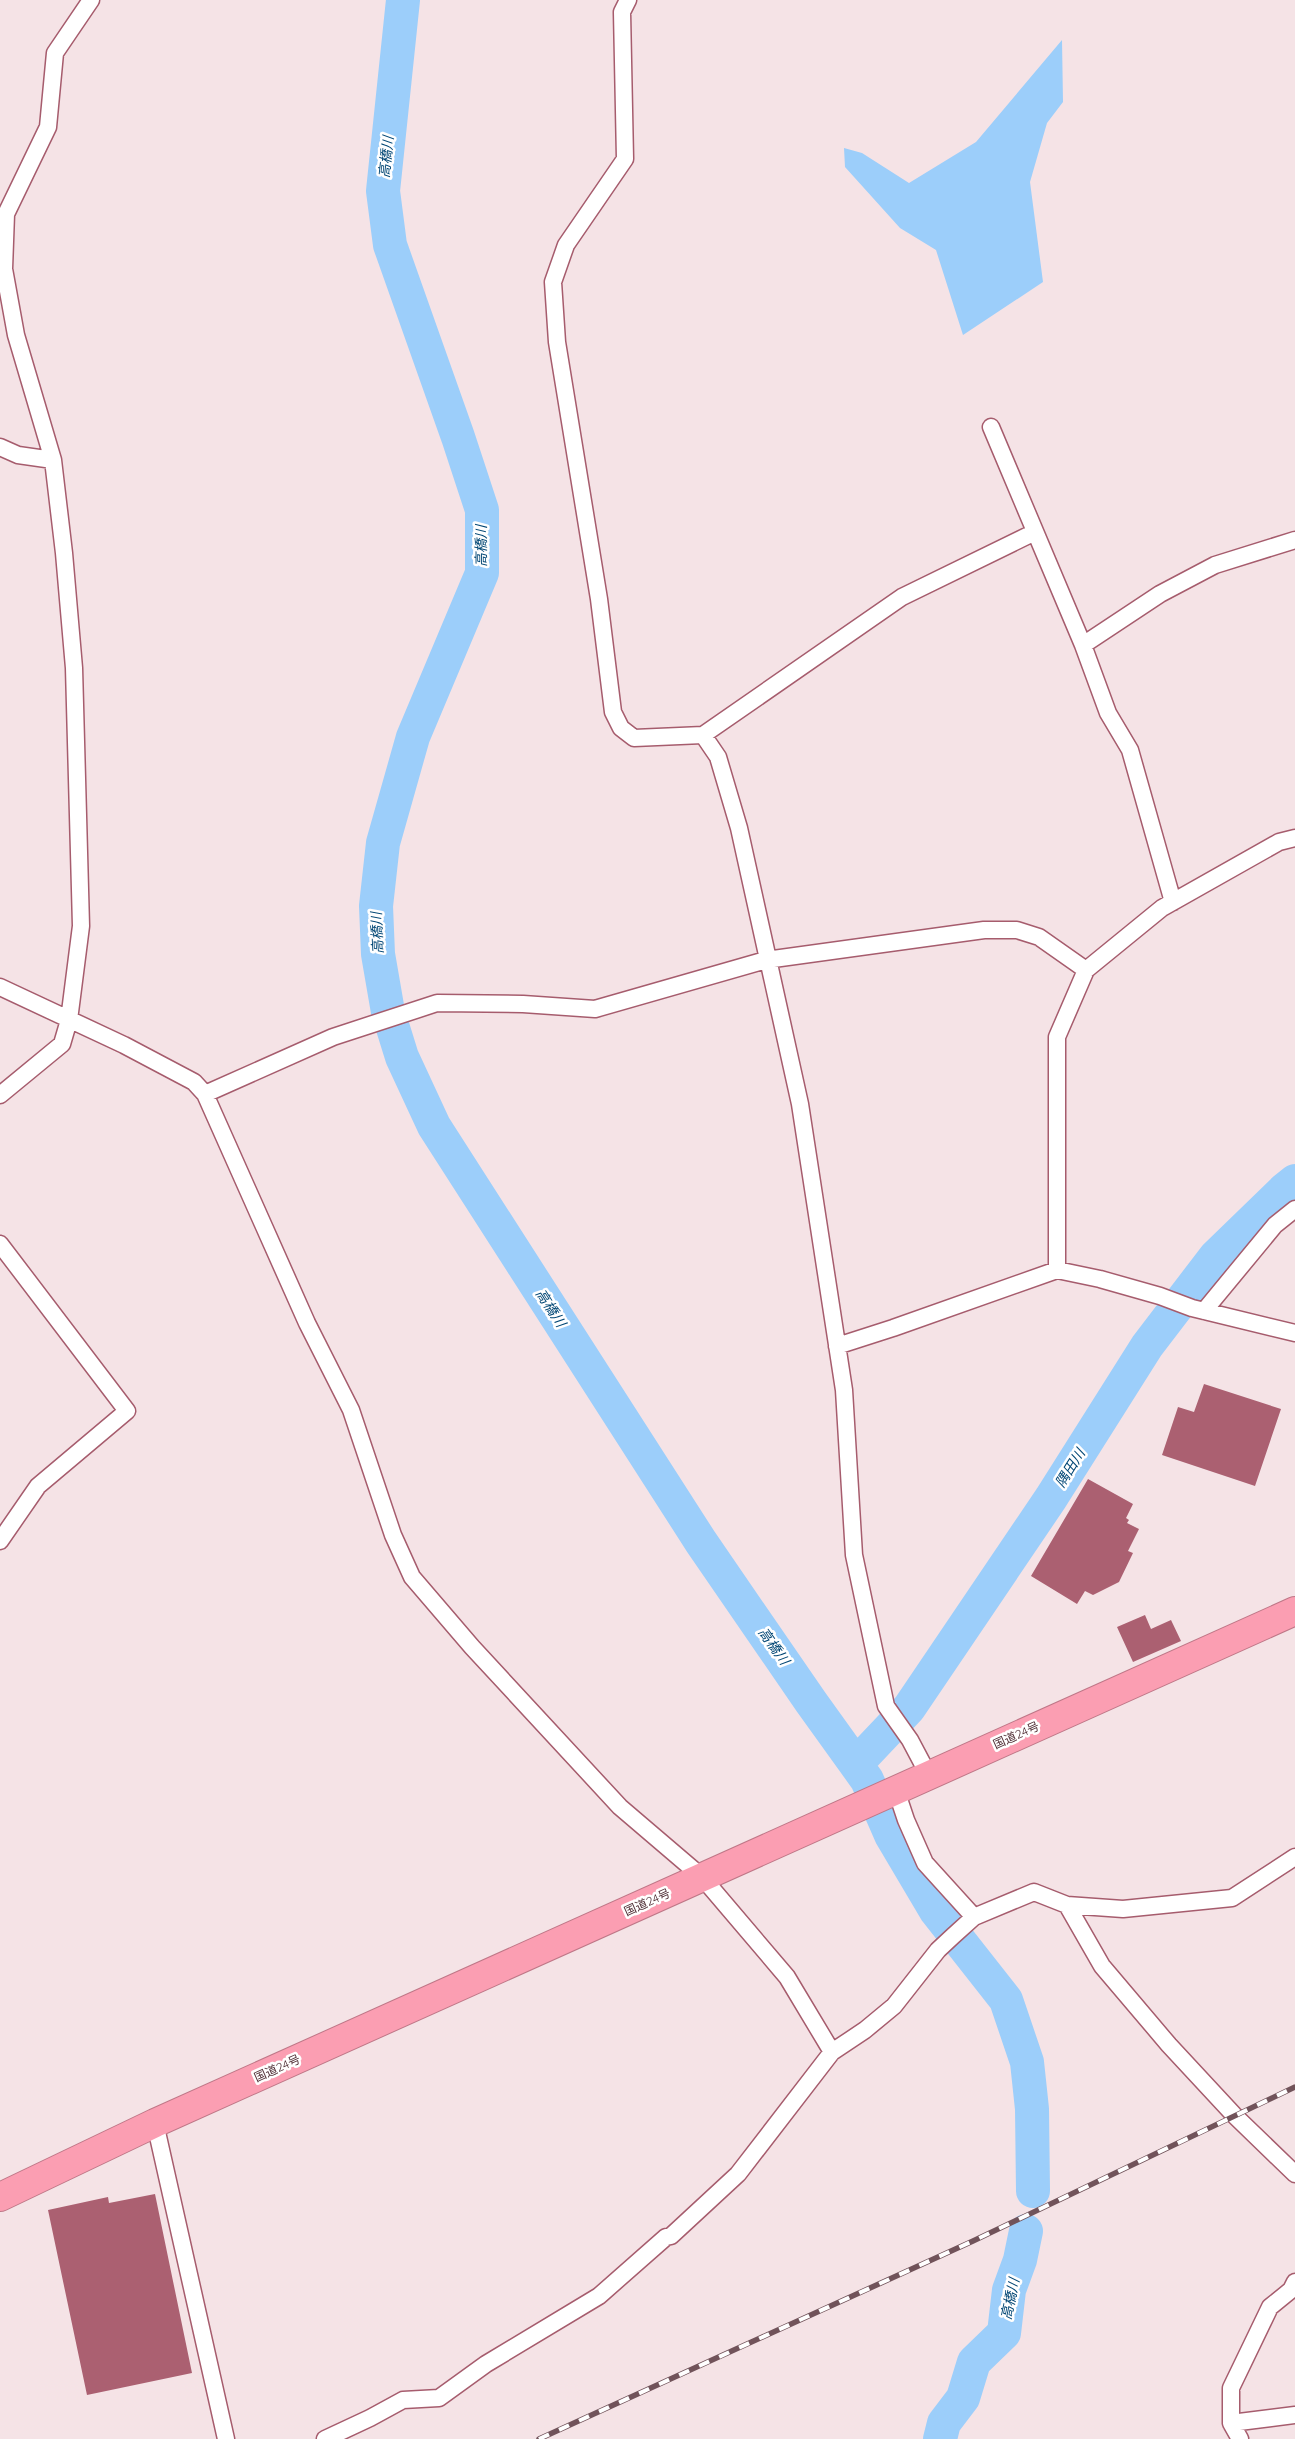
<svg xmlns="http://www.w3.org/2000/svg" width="1295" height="2439" font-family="Quicksand,'Noto Sans JP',sans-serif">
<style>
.water{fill:#9ccefa}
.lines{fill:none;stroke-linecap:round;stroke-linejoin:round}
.river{stroke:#9ccefa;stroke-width:34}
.building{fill:#ab6071}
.street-casing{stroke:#a65c6d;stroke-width:19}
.highway-casing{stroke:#bf7787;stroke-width:30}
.street{stroke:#fff;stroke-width:16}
.highway{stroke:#fb9eb2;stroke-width:28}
.rail-casing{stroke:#71535a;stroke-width:5.5}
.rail{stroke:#fff;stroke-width:4;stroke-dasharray:11;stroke-linecap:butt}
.labels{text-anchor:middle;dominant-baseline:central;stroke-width:5;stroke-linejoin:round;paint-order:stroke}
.street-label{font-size:12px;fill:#502f36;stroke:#fff}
.water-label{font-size:14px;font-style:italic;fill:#004674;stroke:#fff}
</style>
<rect width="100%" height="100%" fill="#f5e3e6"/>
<path class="water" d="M1062 40 1063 102 1047 123 1030 182 1043 282 963 335 936 250 900 228 845 167 844 148 862 153 909 183 976 142Z"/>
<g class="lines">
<path class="river" d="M403 0 383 191 390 245 458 437 482 510V573L413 737 383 843 376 906 378 954 388 1012 402 1057 434 1126 701 1542 811 1702 867 1780 891 1835 936 1911 1006 2000 1027 2062 1032 2109 1033 2191
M856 1764 909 1708 1051 1498 1147 1346 1215 1257 1285 1189 1295 1181
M940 2439 944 2423 963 2398 974 2362 1004 2333 1009 2290 1020 2260 1026 2231"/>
</g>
<path class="building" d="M1204 1384 1281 1409 1255 1486 1162 1455 1178 1407 1194 1412Z
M1088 1479 1133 1504 1126 1518 1129 1520 1127 1523 1139 1529 1128 1551 1133 1553 1119 1582 1093 1595 1085 1591 1077 1604 1031 1576Z
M1145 1615 1151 1629 1171 1620 1181 1641 1133 1662 1117 1627Z
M155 2194 192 2373 87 2395 48 2210 108 2197 109 2203Z"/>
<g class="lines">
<g class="street-casing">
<path id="street" d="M628 0 622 12 625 159 566 245 553 282 557 342 599 599 613 712 621 728 634 738 703 735 718 757 739 828 800 1104 844 1390 854 1555 886 1706 910 1740 928 1774
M991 427 1083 645 1160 594 1215 565 1295 540
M0 447 18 455 53 460
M1083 645 1108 713 1130 750 1173 902
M703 735 902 597 1035 532
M0 987 124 1045 194 1082 205 1094 307 1323 351 1410 393 1535 412 1577 472 1647 620 1807 702 1877 787 1977 832 2052
M205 1094 333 1037 437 1003 523 1004 595 1009 766 960 984 930H1017L1039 937 1086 970
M0 1095 62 1044 69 1020 81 926 74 668 64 553 53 460 16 335 4 269 6 214 48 127 55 53 91 0
M0 1244 127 1411 38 1486 0 1541
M1057 1270V1037L1086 970 1162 908 1279 842 1295 838
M1204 1311 1275 1225 1295 1209
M837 1346 893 1328 1057 1270 1100 1279 1160 1296 1192 1308 1295 1333
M896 1790 906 1820 925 1863 974 1917
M1067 1905 1102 1966 1169 2045 1234 2115 1295 2174
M155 2123 226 2439
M1231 2423 1295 2415
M325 2439 370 2418 403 2400 439 2398 486 2364 599 2296 666 2237 671 2236 738 2174 832 2052 865 2030 894 2006 938 1950 953 1936 974 1917 1034 1892 1067 1905 1123 1909 1232 1898 1295 1857
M1240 2439 1231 2423V2388L1270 2307 1291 2290 1295 2282"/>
</g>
<g class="highway-casing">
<path id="highway" d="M0 2197 155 2123 1295 1611"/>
</g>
<use href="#street" class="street"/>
<use href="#highway" class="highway"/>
<g class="rail-casing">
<path id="rail" d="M539 2439 973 2241 1295 2087"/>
</g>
<use href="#rail" class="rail"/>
</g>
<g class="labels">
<g class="street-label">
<text transform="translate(1016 1735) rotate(-24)">国道24号</text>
<text transform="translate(647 1902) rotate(-24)">国道24号</text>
<text transform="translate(277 2068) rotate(-24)">国道24号</text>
</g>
<g class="water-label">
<text transform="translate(386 157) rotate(-84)">高橋川</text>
<text transform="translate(481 546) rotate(-90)">高橋川</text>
<text transform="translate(377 933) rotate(-93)">高橋川</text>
<text transform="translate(551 1308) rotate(57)">高橋川</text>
<text transform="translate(1070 1468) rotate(-58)">隅田川</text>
<text transform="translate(774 1646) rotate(55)">高橋川</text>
<text transform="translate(1010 2299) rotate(-78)">高橋川</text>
</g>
</g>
</svg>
